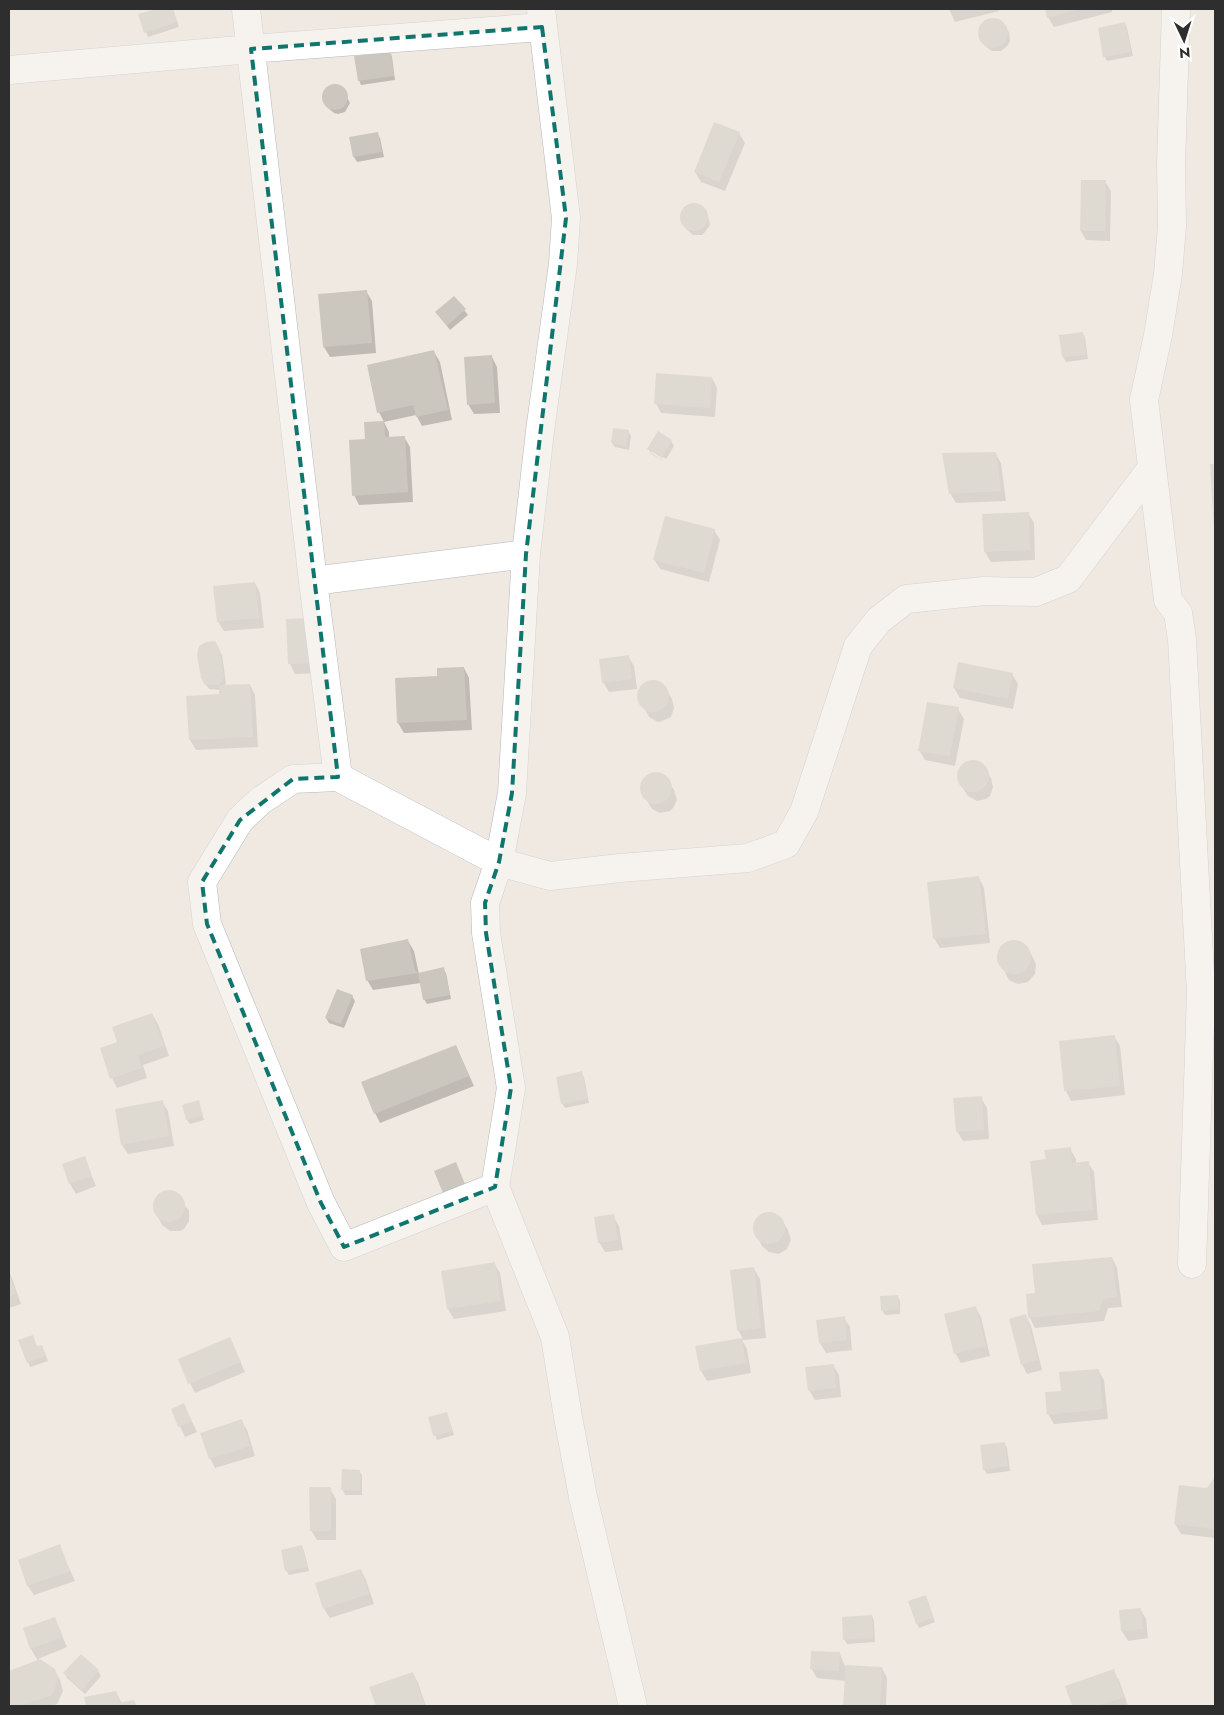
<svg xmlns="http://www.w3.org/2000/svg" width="1224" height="1715" font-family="Jost,sans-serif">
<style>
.shadow{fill:#0003}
.building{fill:#cbc7bf}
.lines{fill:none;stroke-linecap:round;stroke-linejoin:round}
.minor-casing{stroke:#b4b7c1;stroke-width:29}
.minor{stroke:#fff;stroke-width:28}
.marked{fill:none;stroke:#0f766e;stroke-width:4;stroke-dasharray:10 6;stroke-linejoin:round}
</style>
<rect width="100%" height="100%" fill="#efe9e1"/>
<path class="shadow" d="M160 9H173L179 27 148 37 140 15Z
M949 9H998L999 11 955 22Z
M1046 9H1112V12L1054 27 1048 17Z
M990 19 999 21 1009 32 1010 41 1008 45 1001 51H992L985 46 980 36 981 28 983 24Z
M1125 24 1127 28 1133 56 1107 61 1105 57 1099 29Z
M390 53 392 57 395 80 361 85 359 80Z
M336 86 343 89 350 103 345 112 338 114 334 113 328 108 325 102 324 95 329 88Z
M377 133 380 138 384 157 357 162 354 157 350 138Z
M739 133 745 143 725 191 701 182 695 172Z
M1105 181 1111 191 1110 241 1086 240 1081 231Z
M695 205 706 211 708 216 710 225 705 232 702 235H693L686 229 681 216 688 206Z
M366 291 372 301 376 353 330 357 324 347Z
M454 297 468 315 450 330 436 312Z
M1083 334 1085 338 1088 359 1066 362 1063 357 1061 336Z
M434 352 440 362 452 420 422 426 416 415 384 422 389 432V438L404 437 410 447 413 502 359 505 354 495 367 440 365 423 384 422 379 412Z
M492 357 497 367 500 413 474 414 468 404Z
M712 378 717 388 715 417 661 413 656 403Z
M628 431 631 436 629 450 615 447 612 443Z
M671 441 674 446 666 459 651 450V453L665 462 651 454 649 449Z
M995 453 1001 463 1006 501 956 503 950 493Z
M1215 465V531L1211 466Z
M1028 513 1034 523 1035 560 991 562 985 552Z
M714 530 720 540 709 582 660 569 654 559Z
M255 583 260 593 264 628 224 631 218 622Z
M287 620 319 673 295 674 290 664Z
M219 650 222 655 226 683 224 686 250 685 255 695 258 747 196 750 190 740 221 695 220 690 209 689 205 683Z
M628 656 634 666 637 689 609 692 603 682Z
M464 668 469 678 472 730 404 733 398 723 438 677Z
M1012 674 1018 684 1013 709 960 698 954 688Z
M653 682 663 685 665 688 672 699 674 708 671 717 662 721 658 722 649 717 639 698 642 688 645 685Z
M958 709 964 719 955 766 925 760 919 750Z
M973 761 977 762 985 768 991 778 993 787 990 796 986 799 977 801 968 796 959 782V772L964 764Z
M651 774H660L668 780 674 790 677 800 673 808 670 811 660 813 652 809 643 794 642 784 647 776Z
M979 878 984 888 990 943 940 948 934 938Z
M408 941 414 951 419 974 443 969 446 973 451 999 427 1004 424 999 421 983 373 990 367 980Z
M1014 941H1019L1028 948 1036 964 1035 974 1028 982 1018 984 1009 980 998 959V954L1004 945Z
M352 996 355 1001 344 1028 329 1023 326 1018Z
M152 1014 158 1024 169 1056 143 1065 147 1078 117 1088 112 1078 119 1043Z
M1114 1036 1120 1046 1125 1095 1071 1101 1066 1091Z
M456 1046 474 1086 380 1123 375 1113Z
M581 1073 584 1077 589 1103 565 1108 562 1103Z
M981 1098 987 1108 989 1139 963 1141 957 1131Z
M162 1102 168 1111 174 1146 128 1154 122 1145Z
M198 1102 204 1120 190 1124 187 1120Z
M1070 1149 1076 1159V1164L1088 1163 1094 1172 1098 1220 1042 1225 1037 1215 1047 1160Z
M84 1158 96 1186 76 1194 70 1184 64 1165Z
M167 1191 176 1193 189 1211V1221L184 1229 180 1231H170L162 1225 154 1209 156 1199 162 1193Z
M773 1213 782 1220 788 1230 791 1240 787 1249 779 1254 769 1252 762 1246 755 1231 756 1222 763 1215Z
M613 1216 619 1226 623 1250 605 1252 599 1242Z
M1112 1258 1117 1268 1122 1307 1108 1308 1104 1321 1035 1328 1030 1318 1036 1294Z
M494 1263 500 1273 506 1311 454 1319 448 1309 442 1272Z
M754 1269 760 1279 766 1338 742 1340 747 1349 751 1373 707 1381 701 1371 697 1347 743 1339 738 1330Z
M9 1270 21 1304 9 1308Z
M897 1296 900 1301V1314L885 1315 882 1310Z
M975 1307 981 1317 990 1356 961 1363 955 1353Z
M1026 1316 1031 1326 1042 1370 1027 1374 1022 1364Z
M844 1318 850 1327 852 1350 826 1353 820 1343Z
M230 1339 245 1372 195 1393 190 1383Z
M38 1348 44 1351 48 1361 30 1367 28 1362Z
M833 1365 839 1375 841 1397 815 1400 809 1390Z
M1098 1370 1104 1380 1108 1419 1054 1424 1048 1414 1063 1392Z
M184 1405 197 1432 185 1437 172 1410Z
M447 1413 454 1435 437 1440 429 1418Z
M241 1421 247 1430 255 1456 215 1468 210 1458Z
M1004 1443 1007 1448 1010 1471 987 1474 984 1469Z
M359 1471 362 1475V1495H345L343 1490Z
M1215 1479V1538L1181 1534 1175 1524Z
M330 1489 336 1499V1540H317L311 1530Z
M59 1546 75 1581 34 1595 28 1586 19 1560Z
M302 1547 304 1551 309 1571 289 1575 286 1570Z
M361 1570 366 1580 374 1604 330 1618 324 1609Z
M928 1601 935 1622 919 1628 917 1623Z
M1140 1609 1146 1619 1148 1638 1128 1641 1122 1631 1120 1611Z
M872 1616 874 1621 875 1642 847 1644 844 1639Z
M54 1618 67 1647 38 1659 54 1669 60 1680 63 1691 57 1704 52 1706H9V1672L38 1661 31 1649 24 1629Z
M840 1654 845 1666 882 1668 887 1678 886 1706H844L846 1681 817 1678 811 1668Z
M98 1671 101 1676 85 1694 67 1678 65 1673Z
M1113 1671 1119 1680 1128 1706H1073L1066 1686Z
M413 1673 418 1683 426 1706H377L371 1688Z
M116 1692 122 1704 134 1701 136 1706H87L86 1698Z"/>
<path class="building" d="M156 9H173L177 22 144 33 138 14Z
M1045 9H1080L1047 18Z
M978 33a15 15 0 1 1 30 0a15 15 0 1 1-30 0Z
M1125 22 1131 52 1103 57 1098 28Z
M391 52 394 76 358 81 354 56Z
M322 97a13 13 0 1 1 26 0a13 13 0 1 1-26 0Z
M714 122 740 132 719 182 694 172Z
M378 132 382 152 353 157 349 137Z
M1081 180H1106L1105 231H1080Z
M680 217a14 14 0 1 1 28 0a14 14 0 1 1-28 0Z
M367 290 372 343 323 347 318 294Z
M454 296 466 309 447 326 435 312Z
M1083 332 1086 355 1062 357 1059 335Z
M434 350 448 410 416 417 413 405 377 413 367 365Z
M492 355 495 403 467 405 464 357Z
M656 373 712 377 710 408 654 404Z
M384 421 385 437 405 436 408 492 352 496 349 440 365 439 364 422Z
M613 428 629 430 626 446 611 443Z
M658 431 672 440 662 458 647 449Z
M996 452 1001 491 949 494 942 453Z
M1210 464H1215V531H1214Z
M1029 512 1030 550 984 552 982 514Z
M665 516 715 529 704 573 653 560Z
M255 582 259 618 217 622 213 586Z
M312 618 314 663 288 664 286 619Z
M215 641 220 650 224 678 219 685H205L201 678 197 655 199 646 206 642Z
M629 655 632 679 602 683 599 659Z
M958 662 1013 673 1008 699 953 688Z
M464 667 467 720 397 723 395 678 437 676V668Z
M637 696a16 16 0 1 1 32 0a16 16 0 1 1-32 0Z
M250 684 253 737 189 740 186 696 219 694V685Z
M927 702 959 707 950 756 918 751Z
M957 776a16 16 0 1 1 32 0a16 16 0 1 1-32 0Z
M640 788a16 16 0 1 1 32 0a16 16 0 1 1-32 0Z
M979 876 986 934 933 939 927 882Z
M408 939 415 970 418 973 366 981 360 949Z
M997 957a17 17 0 1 1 34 0a17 17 0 1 1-34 0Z
M444 967 450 995 423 1000 418 973Z
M337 989 353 995 341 1024 325 1018Z
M152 1013 164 1046 138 1055 142 1068 110 1079 100 1048 117 1042 112 1027Z
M1115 1035 1120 1086 1064 1091 1059 1041Z
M456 1045 469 1076 374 1114 361 1082Z
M582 1071 587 1099 561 1104 556 1077Z
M982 1096 984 1130 956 1132 953 1098Z
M163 1100 169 1136 121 1145 115 1109Z
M199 1100 203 1116 186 1120 182 1105Z
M1071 1147 1072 1163 1089 1161 1093 1210 1036 1215 1030 1161 1046 1159 1044 1150Z
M85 1156 92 1176 69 1184 62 1164Z
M456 1162 465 1184 443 1193 434 1171Z
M153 1206a16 16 0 1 1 32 0a16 16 0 1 1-32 0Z
M753 1228a16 16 0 1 1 32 0a16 16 0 1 1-32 0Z
M614 1214 618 1240 598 1243 594 1217Z
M1112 1257 1117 1297 1103 1299 1099 1311 1028 1318 1026 1294 1035 1293 1032 1264Z
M495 1262 501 1301 447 1309 441 1271Z
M754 1267 761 1328 737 1331 730 1270Z
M9 1274 16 1294 9 1297Z
M898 1295 899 1309 881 1311 880 1296Z
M976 1306 986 1346 954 1354 944 1314Z
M1026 1314 1038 1360 1021 1365 1009 1319Z
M845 1316 847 1340 819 1343 816 1320Z
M33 1335 37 1346 42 1345 46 1356 27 1363 18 1340Z
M230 1337 241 1362 188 1384 178 1359Z
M742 1338 746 1363 700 1371 695 1346Z
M834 1364 836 1388 808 1391 805 1367Z
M1099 1369 1103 1409 1047 1415 1045 1392 1061 1391 1059 1372Z
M184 1403 192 1422 178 1427 171 1409Z
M447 1412 452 1431 433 1436 428 1417Z
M242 1419 250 1446 209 1459 200 1433Z
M1005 1442 1008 1466 983 1470 980 1445Z
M342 1469 360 1470V1491L341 1490Z
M1215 1477V1529L1174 1524 1179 1485 1207 1488Z
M309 1487H331V1531H310Z
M60 1544 70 1571 27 1586 18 1560Z
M302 1545 307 1567 285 1571 281 1550Z
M361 1569 369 1594 323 1609 315 1583Z
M926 1595 933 1618 916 1624 908 1601Z
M1141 1608 1143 1629 1121 1631 1119 1610Z
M872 1615 873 1638 843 1640 842 1617Z
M55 1617 63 1637 30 1649 23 1628Z
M811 1651 840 1652 839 1671 810 1669Z
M81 1654 99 1670 82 1690 63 1673Z
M40 1659 55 1669 58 1680 52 1695 19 1706H9V1671Z
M846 1665 882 1667 880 1706H843Z
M1114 1669 1124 1697 1097 1706H1072L1065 1686Z
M413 1672 425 1706H376L369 1687Z
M116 1691 119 1703 134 1700 136 1706H86L84 1697Z"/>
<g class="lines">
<g class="minor-casing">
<path id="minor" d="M246 9 313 581 338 777
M541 9 566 218 563 264 540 431 526 554 512 793 499 862 485 903 486 933 511 1088 495 1187 555 1337 568 1417 583 1497 633 1706
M1176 9 1171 164 1172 226 1168 274 1158 335 1144 400 1168 600 1178 613 1182 639 1201 993 1192 1264
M9 70 251 49 542 27
M313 581 526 554
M495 1187 344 1247 321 1203 207 924 202 882 240 820 260 801 293 779 338 777 499 862 550 876 620 868 748 858 786 844 804 812 858 646 879 620 906 599 984 591 1036 592 1068 579 1151 469"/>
</g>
<use href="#minor" class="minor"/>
</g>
<path d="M0 0H1224V1715H0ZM542 27 566 218 526 554 512 793 499 862 485 903 486 933 511 1088 495 1187 344 1247 321 1203 207 924 202 882 240 820 293 779 338 777 251 49Z" fill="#efe9e1" fill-opacity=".55" fill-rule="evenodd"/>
<path class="marked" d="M542 27 566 218 526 554 512 793 499 862 485 903 486 933 511 1088 495 1187 344 1247 321 1203 207 924 202 882 240 820 293 779 338 777 251 49Z"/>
<rect width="1224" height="1715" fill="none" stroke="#2e2e2e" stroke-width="20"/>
<g transform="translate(1184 40) rotate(176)" stroke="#ffffff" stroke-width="4" paint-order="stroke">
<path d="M0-4L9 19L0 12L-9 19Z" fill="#2e2e2e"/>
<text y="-8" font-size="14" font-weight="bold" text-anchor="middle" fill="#2e2e2e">N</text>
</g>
</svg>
